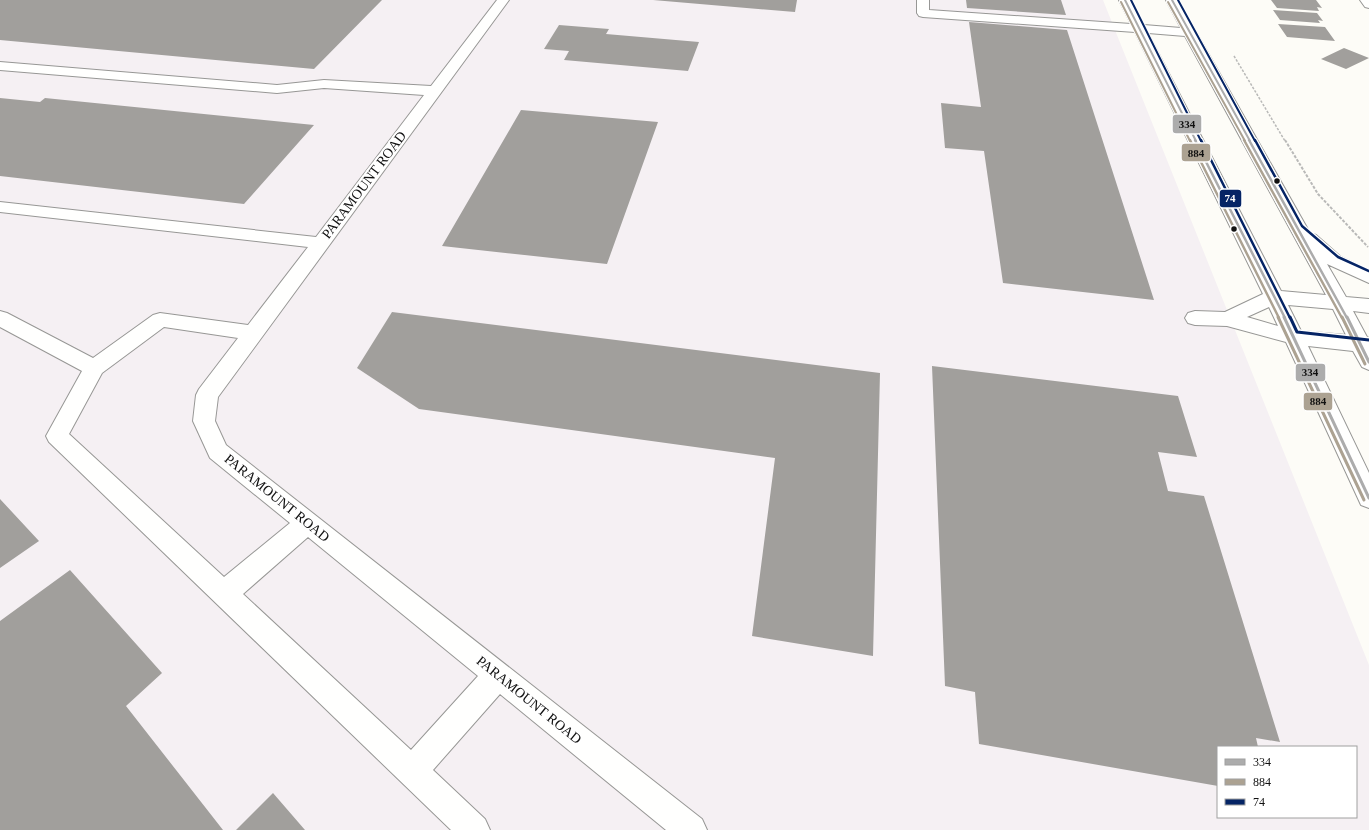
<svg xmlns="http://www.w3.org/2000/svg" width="1369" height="830" font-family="Georgia,serif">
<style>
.industrial{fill:#f5f0f3;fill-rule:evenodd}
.building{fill:#a19f9c}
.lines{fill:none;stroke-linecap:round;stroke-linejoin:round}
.minor-casing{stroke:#979795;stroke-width:2}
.path-far1{stroke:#b9b9b8;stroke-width:1.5;stroke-dasharray:2.5 1.5;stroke-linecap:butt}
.path{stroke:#b9b9b8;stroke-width:2;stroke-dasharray:3 1.5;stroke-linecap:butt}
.minor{fill:#fffffe;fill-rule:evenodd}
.bus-1-far2-casing{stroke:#fff;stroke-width:4}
.bus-1-far1-casing{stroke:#fff;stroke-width:5}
.bus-1-casing{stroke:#fff;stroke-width:6}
.bus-2-far2-casing{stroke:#fff;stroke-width:4}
.bus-2-far1-casing{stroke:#fff;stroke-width:5}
.bus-2-casing{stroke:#fff;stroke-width:6}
.bus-3-far2-casing{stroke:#fff;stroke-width:4}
.bus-3-far1-casing{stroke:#fff;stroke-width:5}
.bus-3-casing{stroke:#fff;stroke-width:6}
.bus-1-far2{stroke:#acacac;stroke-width:2}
.bus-1-far1{stroke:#acacac;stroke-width:2.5}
.bus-1{stroke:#acacac;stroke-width:3}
.bus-2-far2{stroke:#aca292;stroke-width:2}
.bus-2-far1{stroke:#aca292;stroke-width:2.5}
.bus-2{stroke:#aca292;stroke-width:3}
.bus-3-far2{stroke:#052465;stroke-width:2}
.bus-3-far1{stroke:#052465;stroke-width:2.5}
.bus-3{stroke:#052465;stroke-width:3}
.bus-dot{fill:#111;stroke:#fff;stroke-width:1.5}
.labels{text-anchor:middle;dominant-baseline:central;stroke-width:4;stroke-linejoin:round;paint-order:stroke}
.street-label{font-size:14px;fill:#111;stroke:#fff}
.line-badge{stroke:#fff;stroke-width:1.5}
.badge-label{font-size:11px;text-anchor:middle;font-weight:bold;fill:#fff}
.pale-badge-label{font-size:11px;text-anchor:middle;font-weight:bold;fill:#111}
</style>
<rect width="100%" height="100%" fill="#fdfcf7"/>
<path class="industrial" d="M0 0H1103L1369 665V830H0ZM1218 747H1356V817H1218Z"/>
<path class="building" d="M0 0H382L314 69 0 40Z
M653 0H797L795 12Z
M966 0H1061L1066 15 967 8Z
M1271 0H1316L1322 8 1317 7 1319 11 1277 8Z
M1273 10 1317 13 1323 21 1318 20 1320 23 1280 20Z
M969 22 1067 30 1154 300 1003 283 984 151 945 148 941 103 981 107Z
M1278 24 1325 27 1335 41 1287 37Z
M559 25 609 29 606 34 699 42 688 71 564 60 569 51 544 49Z
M1344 48 1369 58 1346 69 1321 59Z
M0 98 40 102 45 98 314 125 244 204 0 176Z
M521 110 658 122 607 264 442 246Z
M392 312 880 373 873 656 752 636 775 458 419 409 357 368Z
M932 366 1178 396 1197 457 1158 452 1168 491 1204 496 1280 742 1256 738 1258 747H1218V786L979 744 975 692 945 686Z
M0 499 39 541 0 568Z
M70 570 162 673 126 706 223 830H0V621Z
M273 793 305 830H236Z"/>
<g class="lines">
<g class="minor-casing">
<path id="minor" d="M497 0H509L218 397 215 421 226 445 702 819 707 830H666L500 694 433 770 485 819 490 830H451L49 442 46 436 82 371 0 327V311L7 313 93 358 153 315 160 313 248 325 308 247 0 212V202L316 237 424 95 324 88 277 93 0 70V62L277 85 324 80 431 86ZM164 327 238 338 199 389 196 395 193 421 210 458 290 523 224 577 69 434 102 373ZM308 537 478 676 411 750 243 594Z
M917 0H929V10L1131 24 1119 0H1131L1144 25 1181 28 1166 0H1178L1310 233 1316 235 1341 257 1369 270V283L1327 264 1346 297 1369 299V313L1353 311 1367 337 1369 338V370L1362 367 1353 351 1308 346 1369 473V508L1361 505 1286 342 1227 326 1195 325 1188 323 1185 318 1188 313 1195 311 1225 312 1263 294 1135 32 923 17 919 16 917 13ZM1148 33 1185 36 1326 295 1281 291ZM1288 305 1333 309 1346 335 1301 331ZM1269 307 1278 326 1247 317Z
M1360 0H1369V8L1365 7Z"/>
</g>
<path class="path-far1" d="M1234 56 1285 141"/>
<path class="path" d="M1285 140 1318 194 1368 247"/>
<use href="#minor" class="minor"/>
<g class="bus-1-far2-casing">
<path id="bus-1-far2" d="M1125 0 1196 141
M1172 0 1250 141"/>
</g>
<g class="bus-1-far1-casing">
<path id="bus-1-far1" d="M1195 140 1285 318
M1249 140 1347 318"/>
</g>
<g class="bus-1-casing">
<path id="bus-1" d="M1284 317 1369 498
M1347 317 1369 362"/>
</g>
<g class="bus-2-far2-casing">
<path id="bus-2-far2" d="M1121 2 1190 141
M1168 2 1245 141"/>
</g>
<g class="bus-2-far1-casing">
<path id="bus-2-far1" d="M1190 140 1279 318
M1244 140 1342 318"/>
</g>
<g class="bus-2-casing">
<path id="bus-2" d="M1278 317 1364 500
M1342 317 1365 364"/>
</g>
<g class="bus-3-far2-casing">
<path id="bus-3-far2" d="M1131 0 1201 141
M1178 0 1255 141"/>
</g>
<g class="bus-3-far1-casing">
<path id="bus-3-far1" d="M1201 140 1290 318
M1255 140 1302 226 1338 257 1369 271"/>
</g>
<g class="bus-3-casing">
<path id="bus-3" d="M1290 317 1297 332 1369 340"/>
</g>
<use href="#bus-1-far2" class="bus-1-far2"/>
<use href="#bus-1-far1" class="bus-1-far1"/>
<use href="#bus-1" class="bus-1"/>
<use href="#bus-2-far2" class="bus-2-far2"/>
<use href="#bus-2-far1" class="bus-2-far1"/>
<use href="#bus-2" class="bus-2"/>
<use href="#bus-3-far2" class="bus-3-far2"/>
<use href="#bus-3-far1" class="bus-3-far1"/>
<use href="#bus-3" class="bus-3"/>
</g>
<g class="bus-dot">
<circle cx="1277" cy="181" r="3.5"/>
<circle cx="1234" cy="229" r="3.5"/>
</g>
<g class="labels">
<g class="street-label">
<text transform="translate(364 185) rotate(-53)">PARAMOUNT ROAD</text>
<text transform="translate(277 498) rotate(39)">PARAMOUNT ROAD</text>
<text transform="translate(529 700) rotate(39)">PARAMOUNT ROAD</text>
</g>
</g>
<g class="line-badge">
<rect x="1172" y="114" width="30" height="20" rx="4" fill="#acacac"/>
<rect x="1181" y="143" width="30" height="19" rx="4" fill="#aca292"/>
<rect x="1219" y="189" width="23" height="19" rx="4" fill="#052465"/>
<rect x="1295" y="363" width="31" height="19" rx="4" fill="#acacac"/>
<rect x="1303" y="392" width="30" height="19" rx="4" fill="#aca292"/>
</g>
<g class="badge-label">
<text x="1230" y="202">74</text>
</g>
<g class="pale-badge-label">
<text x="1187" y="128">334</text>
<text x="1196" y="157">884</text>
<text x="1310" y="376">334</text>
<text x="1318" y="405">884</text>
</g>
<rect x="1217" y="746" width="140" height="72" fill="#ffffff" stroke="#a0a0a0"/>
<rect x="1225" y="759" width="20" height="6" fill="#acacac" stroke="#a0a0a0"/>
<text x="1253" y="766" font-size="12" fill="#111111">334</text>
<rect x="1225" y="779" width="20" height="6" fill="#aca292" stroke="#a0a0a0"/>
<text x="1253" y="786" font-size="12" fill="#111111">884</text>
<rect x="1225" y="799" width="20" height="6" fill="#052465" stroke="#a0a0a0"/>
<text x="1253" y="806" font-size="12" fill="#111111">74</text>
</svg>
